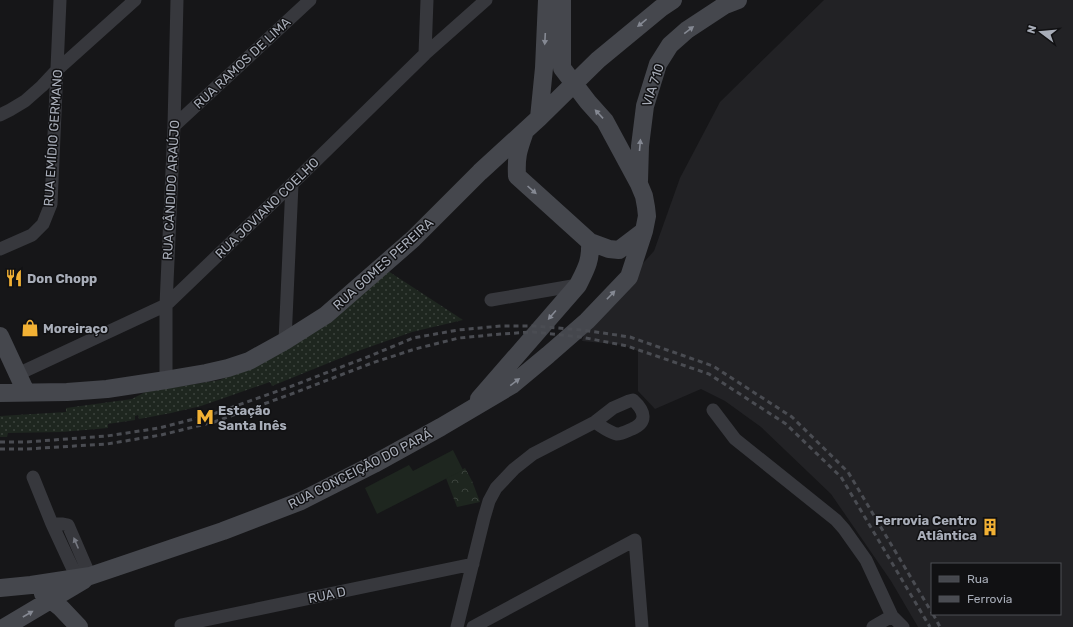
<svg xmlns="http://www.w3.org/2000/svg" width="1073" height="627" font-family="Rubik,sans-serif">
<style>
.built{fill:#222225;fill-rule:evenodd}
.grass{fill:url(#grass-dots)}
.forest{fill:url(#forest-crowns)}
.pitch{fill:#1e261f}
.lines{fill:none;stroke-linecap:round;stroke-linejoin:round}
.street{stroke:#37383d;stroke-width:13}
.secondary{stroke:#45474d;stroke-width:18}
.rail{stroke:#4a4c52;stroke-width:3;stroke-dasharray:5 4;stroke-linecap:butt}
.oneway{fill:#858993}
.oneway2{fill:#757881}
.labels{text-anchor:middle;dominant-baseline:central;stroke-width:3;stroke-linejoin:round;paint-order:stroke}
.street-label{font-size:13px;fill:#a8adb8;stroke:#111113}
.poi-label{font-size:13px;font-weight:bold;fill:#a8adb8;stroke:#111113;text-anchor:start}
</style>
<defs>
<pattern id="grass-dots" width="8" height="8" patternUnits="userSpaceOnUse"><rect width="8" height="8" fill="#1e261f"/><path d="M2 2h.1M6 6h.1" fill="none" stroke="#3c433d" stroke-width="1.8" stroke-linecap="round"/></pattern>
<pattern id="forest-crowns" width="20" height="18" patternUnits="userSpaceOnUse"><rect width="20" height="18" fill="#1e261f"/><path d="M2 6a3 3 0 1 1 6 0M12 15a3 3 0 1 1 6 0" fill="none" stroke="#3c433d"/></pattern>
</defs>
<rect width="100%" height="100%" fill="#161618"/>
<path class="built" d="M824 0H1073V627H918L891 581 831 494 761 427 725 401 701 389 655 409 638 391V351L623 345 582 341 587 325 654 251 680 178 720 102ZM932 564H1060V614H932Z"/>
<path class="grass" d="M385 269 463 320 412 332 358 351 272 386 270 382 201 406 171 413 139 419 138 415 135 416V420L108 424V428L62 432 8 433 7 437H0V416L66 412V408L132 399 145 392 220 380 264 361Z"/>
<path class="forest" d="M465 468 472 481 480 502 457 507 446 478Z"/>
<path class="pitch" d="M453 450 463 470 377 514 365 488 409 465 413 471Z"/>
<g class="lines">
<path class="street" d="M425 54 427 0
M0 115 10 110 25 101 42 86 57 70 135 0
M174 126 310 0
M0 249 32 235 43 224 51 204 60 0
M491 300 578 285
M285 341 292 184
M18 374 166 305 292 184 425 54 486 0
M166 380V305L174 126 177 0
M713 410 735 439 836 520 844 529 866 560 892 616 903 627
M33 477 52 524 77 578
M52 524H63L68 525 90 576
M181 625 473 564
M457 627 484 518 489 501 496 488 514 469 533 454 595 422 613 408 629 401 633 400C645 411 648 422 632 429 627 431 622 434 617 434 611 433 600 426 595 422
M473 627 635 540 642 627
M873 627 892 616"/>
<path class="secondary" d="M539 118 544 68 547 0
M524 134C518 151 516 157 517 176L590 242 609 249 619 250 644 231
M639 181 640 146 645 106 658 64 670 45 687 30 725 5 738 0
M0 336 26 392
M0 393 67 392 107 389 166 380 206 373 228 368 249 361 285 341 326 315 413 239 480 172 539 118 598 60 661 8 673 0
M479 399 578 285C586 269 591 261 590 242
M0 588 31 585 90 576 223 531 301 501 374 464 441 427 512 385 548 355 587 321 629 277 644 231 647 216 646 207 644 196 639 184 605 121 588 102 562 68V0
M43 594 61 608 79 627
M5 627 84 580"/>
<path class="rail" d="M0 442H26L107 436 159 428 213 414 292 386 370 356 413 338 458 330 501 326H534L582 330 630 337 713 366 792 417 848 472 932 613
M0 449H26L107 444 161 435 214 422 294 393 372 363 415 349 459 338 501 334 533 332 581 337 627 346 709 374 786 424 841 477 930 627
M933 614 940 627"/>
</g>
<defs><path id="oneway-solid" d="M-6-.8H1V-3.2L6.5 0L1 3.2V.8H-6Z"/></defs>
<g class="oneway">
<use href="#oneway-solid" transform="translate(642 23) rotate(141)"/>
<use href="#oneway-solid" transform="translate(689 30) rotate(-37)"/>
<use href="#oneway-solid" transform="translate(545 39) rotate(93)"/>
<use href="#oneway-solid" transform="translate(599 114) rotate(-133)"/>
<use href="#oneway-solid" transform="translate(640 145) rotate(-85)"/>
<use href="#oneway-solid" transform="translate(532 190) rotate(42)"/>
<use href="#oneway-solid" transform="translate(611 295) rotate(-46)"/>
<use href="#oneway-solid" transform="translate(552 315) rotate(131)"/>
<use href="#oneway-solid" transform="translate(515 382) rotate(-37)"/>
<use href="#oneway-solid" transform="translate(28 614) rotate(-30)"/>
</g>
<use class="oneway2" href="#oneway-solid" transform="translate(76 543) rotate(-113)"/>
<defs>
<g id="restaurant-bare" transform="scale(1.38)"><path d="M-5-6h1v4h1v-4h1v4h1v-4h1v5L-1.5 .5V6h-2V.5L-5-1ZM5-6V6H3V1.5H1.5Q1.5-4 5-6Z" fill="#f2b134" stroke="#111113" stroke-width="2.5" paint-order="stroke"/></g>
<g id="shop-bare" transform="scale(1.38)"><path d="M-5-2.5h2.3a2.7 3.5 0 0 1 5.4 0H5L5.5 6h-11ZM-1.5-2.5h3a1.5 2.3 0 0 0-3 0Z" fill="#f2b134" stroke="#111113" stroke-width="2.5" paint-order="stroke"/></g>
<g id="metro-bare" transform="scale(1.38)"><path d="M-5.5 5V-5H-3L0 0L3-5H5.5V5H3V-.5L0 4L-3-.5V5Z" fill="#f2b134" stroke="#111113" stroke-width="2.5" paint-order="stroke"/></g>
<g id="building-bare" transform="scale(1.38)"><path d="M-4-6H4V6H1V3H-1V6H-4ZM-2.5-4.3h1.7v1.8h-1.7ZM.8-4.3h1.7v1.8H.8ZM-2.5-1h1.7V.8h-1.7ZM.8-1h1.7V.8H.8Z" fill="#f2b134" stroke="#111113" stroke-width="2.5" paint-order="stroke"/></g>
</defs>
<g fill-rule="evenodd">
<use href="#restaurant-bare" x="14" y="278"/>
<use href="#shop-bare" x="30" y="328"/>
<use href="#metro-bare" x="205" y="417"/>
<use href="#building-bare" x="990" y="527"/>
</g>
<g class="labels">
<g class="street-label">
<text transform="translate(242 63) rotate(-43)">RUA RAMOS DE LIMA</text>
<text transform="translate(653 85) rotate(-72)">VIA 710</text>
<text transform="translate(53 138) rotate(-86)">RUA EMÍDIO GERMANO</text>
<text transform="translate(171 190) rotate(-87)">RUA CÂNDIDO ARAÚJO</text>
<text transform="translate(267 208) rotate(-44)">RUA JOVIANO COELHO</text>
<text transform="translate(383 264) rotate(-42)">RUA GOMES PEREIRA</text>
<text transform="translate(360 469) rotate(-27)">RUA CONCEIÇÃO DO PARÁ</text>
<text transform="translate(327 595) rotate(-12)">RUA D</text>
</g>
<g class="poi-label">
<text x="27" y="278">Don Chopp</text>
<text x="43" y="328">Moreiraço</text>
<text x="218" y="410">Estação<tspan x="218" dy="15">Santa Inês</tspan></text>
<text x="977" y="520" text-anchor="end">Ferrovia Centro<tspan x="977" dy="15">Atlântica</tspan></text>
</g>
</g>
<rect x="931" y="563" width="130" height="52" fill="#111113" stroke="#4d4f55"/>
<rect x="939" y="576" width="20" height="6" fill="#45474d" stroke="#4d4f55"/>
<text x="967" y="583" font-size="12" fill="#a8adb8">Rua</text>
<rect x="939" y="596" width="20" height="6" fill="#4a4c52" stroke="#4d4f55"/>
<text x="967" y="603" font-size="12" fill="#a8adb8">Ferrovia</text>
<g transform="translate(1041 32) rotate(286)" stroke="#111113" stroke-width="3" paint-order="stroke">
<path d="M0-3L7 15L0 10L-7 15Z" fill="#a8adb8"/>
<text y="-6" font-size="11" font-weight="bold" text-anchor="middle" fill="#a8adb8">N</text>
</g>
</svg>
